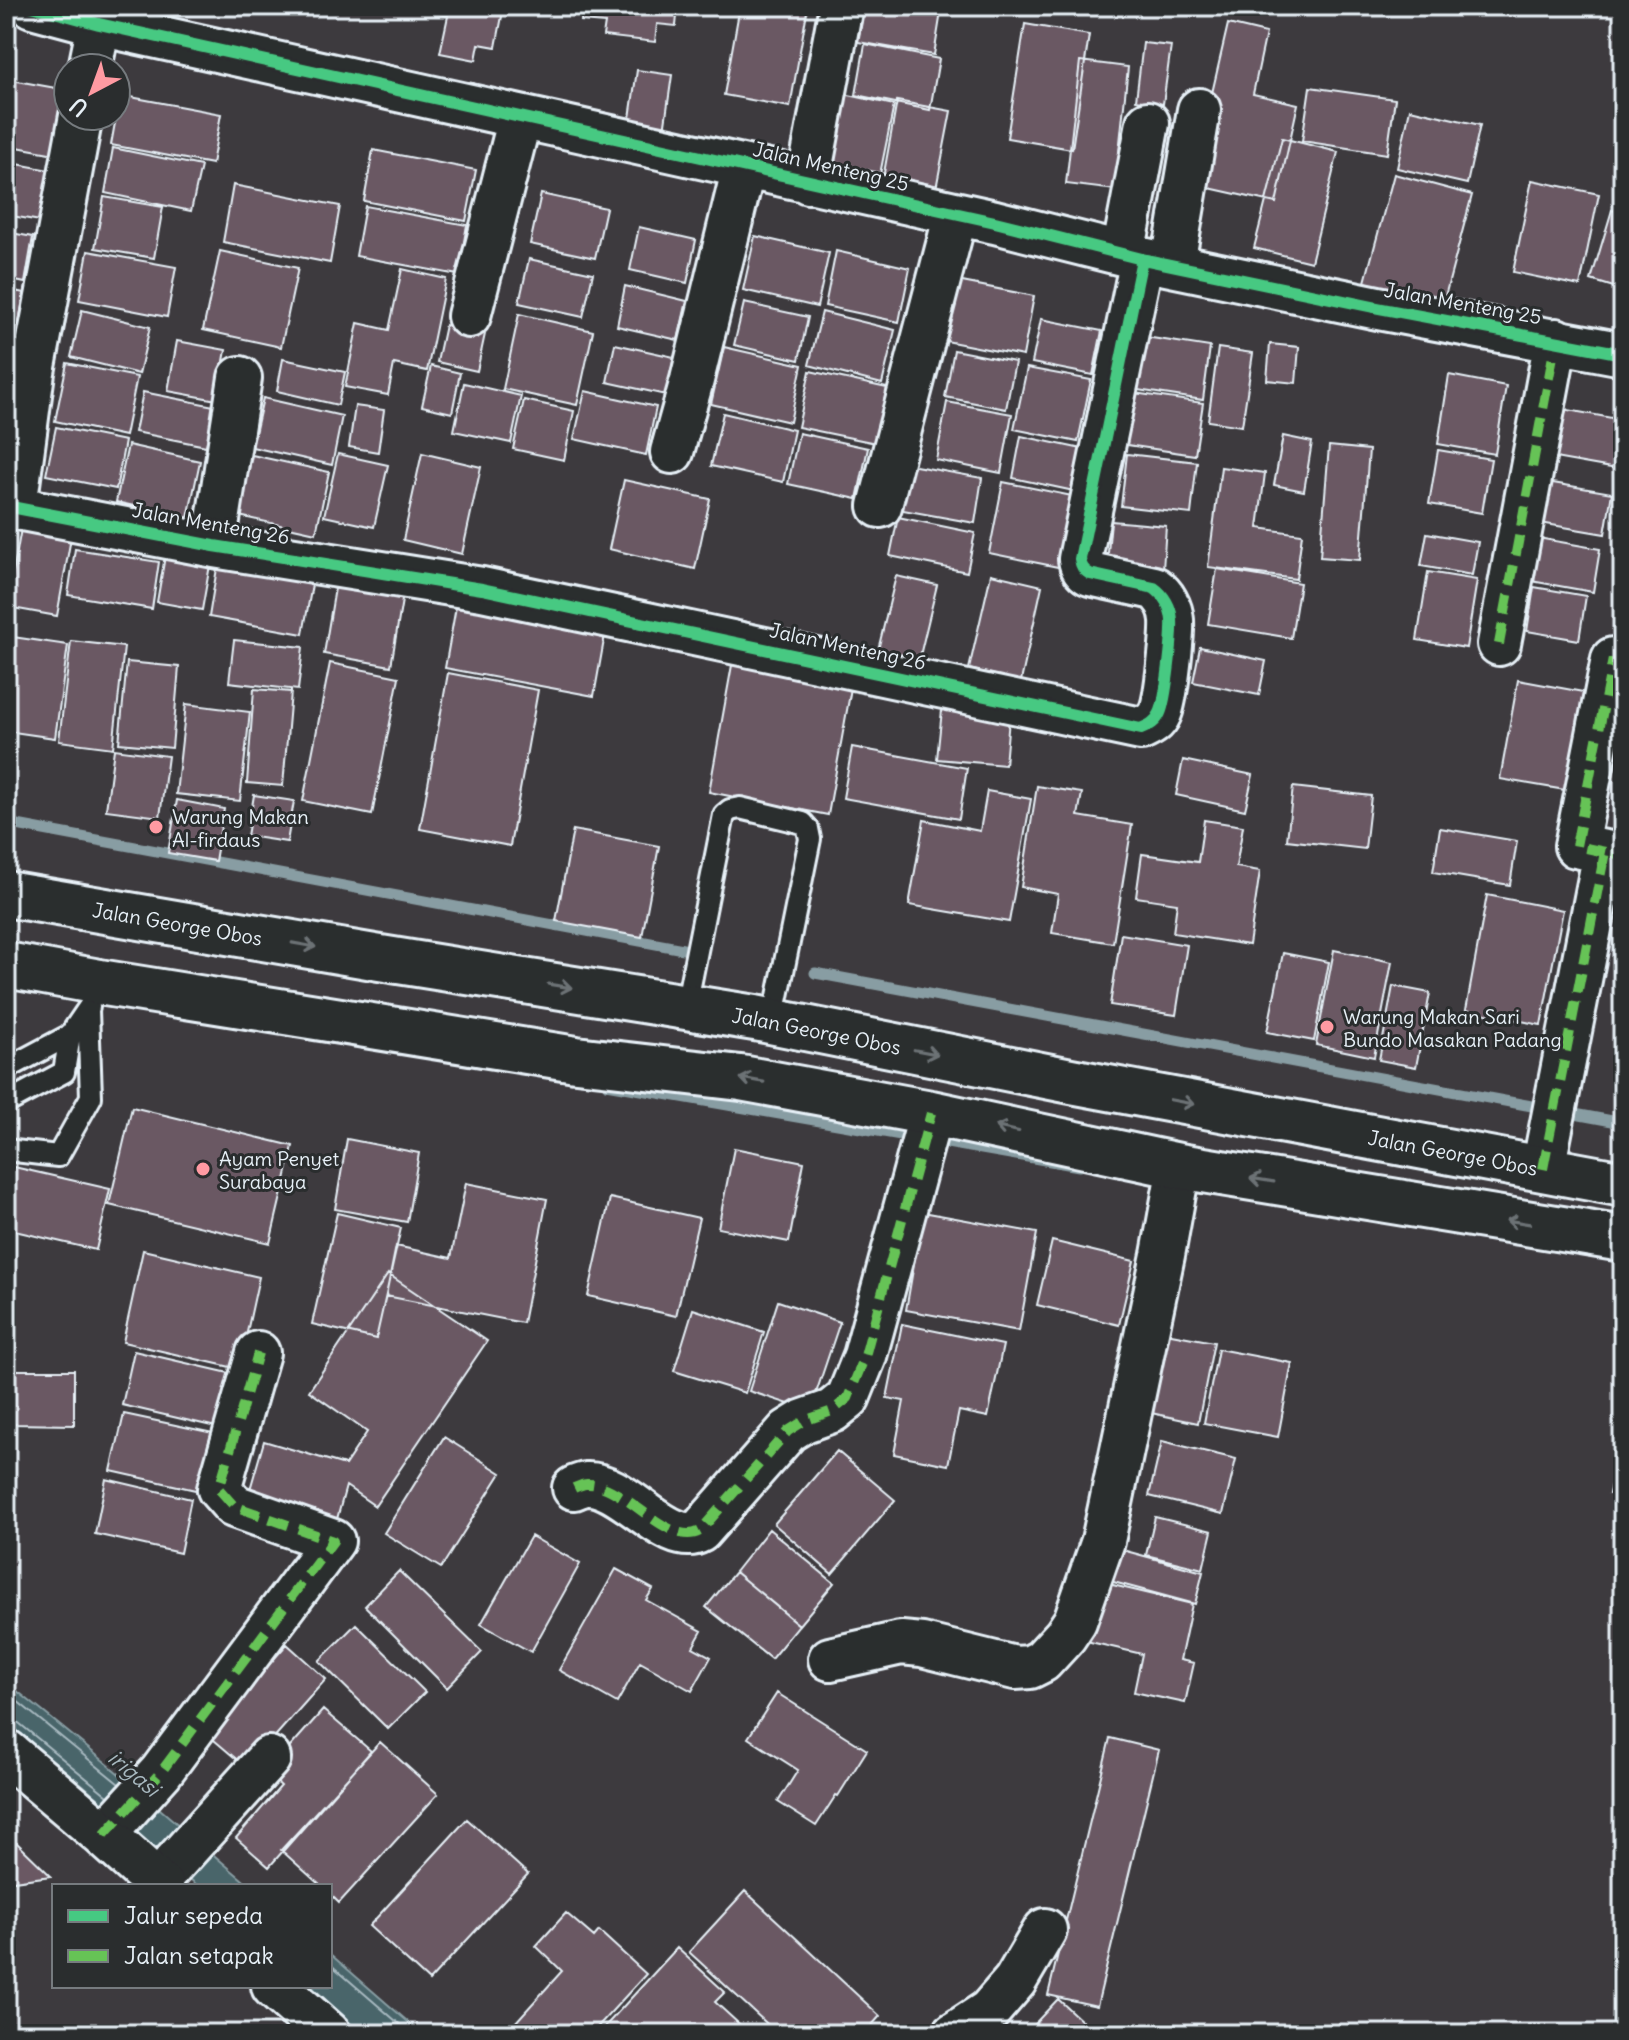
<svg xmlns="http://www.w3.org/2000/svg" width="1629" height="2040" font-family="Delius,sans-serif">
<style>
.water{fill:#48656b;stroke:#889da3;stroke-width:2}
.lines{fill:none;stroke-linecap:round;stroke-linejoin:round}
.shore{stroke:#a8b9c0;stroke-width:2}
.stream{stroke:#889da3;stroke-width:11}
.building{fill:#6a5963;stroke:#e8f1f8;stroke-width:2}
.service-casing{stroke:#e8f1f8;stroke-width:26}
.minor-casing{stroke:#e8f1f8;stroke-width:48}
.tertiary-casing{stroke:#e8f1f8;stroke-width:50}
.primary-casing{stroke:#e8f1f8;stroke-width:50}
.service{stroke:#2a2d2e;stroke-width:20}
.minor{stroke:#2a2d2e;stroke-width:42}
.tertiary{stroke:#2a2d2e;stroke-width:44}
.primary{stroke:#2a2d2e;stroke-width:44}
.quiet{stroke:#66c356;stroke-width:10;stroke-dasharray:20 10;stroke-linecap:butt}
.cycleway-casing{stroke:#2a2d2e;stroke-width:17}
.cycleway{stroke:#46c982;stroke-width:12}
.oneway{stroke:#6c7275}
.poi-dot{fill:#ff9aa2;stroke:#2a2d2e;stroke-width:3}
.labels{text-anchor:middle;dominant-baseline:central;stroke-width:6;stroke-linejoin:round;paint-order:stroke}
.street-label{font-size:20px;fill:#e8f1f8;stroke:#2a2d2e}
.poi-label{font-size:20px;fill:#e8f1f8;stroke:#2a2d2e;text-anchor:start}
.water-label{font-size:22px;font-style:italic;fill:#a8b9c0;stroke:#2a2d2e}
</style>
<rect width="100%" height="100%" fill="#3d3a3e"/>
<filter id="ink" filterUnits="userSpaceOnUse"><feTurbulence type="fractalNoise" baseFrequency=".0125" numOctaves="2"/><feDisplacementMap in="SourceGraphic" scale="16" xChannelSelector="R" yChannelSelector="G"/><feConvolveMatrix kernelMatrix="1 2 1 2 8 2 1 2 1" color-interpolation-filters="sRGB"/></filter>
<g filter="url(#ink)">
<path class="water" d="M6 1682 105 1762 250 1886H198L83 1785 6 1722Z
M330 1954 422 2034H362L311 1986H330Z"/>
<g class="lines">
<path class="shore" d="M6 1692 119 1784
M6 1717 14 1719 108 1796
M330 1964 411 2034"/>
<path class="stream" d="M6 823 683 949
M815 973 1623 1123
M607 1084 1079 1166"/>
</g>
<path class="building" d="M421 6H504L496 47 479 44 476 60 440 53 448 16 420 10Z
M583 6H678L676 26 657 24 655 42 603 36 605 23 581 21Z
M740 6H808L790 107 724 95Z
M865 6H942L934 55 858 42Z
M1025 24 1089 35 1072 149 1007 138Z
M1228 24 1266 33 1253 94 1298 104 1276 203 1191 184Z
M1143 43 1171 46 1163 104 1136 100Z
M865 44 939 59 930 110 856 95Z
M1080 61 1128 67 1115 190 1066 184Z
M637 70 672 75 664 131 629 125Z
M6 79 67 90 55 154 6 145Z
M1310 87 1395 99 1387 154 1302 141Z
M844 94 894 105 877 189 826 179Z
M120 95 221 114 212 164 111 145Z
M897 101 951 111 935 194 882 184Z
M1410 109 1480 125 1467 184 1397 168Z
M1282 138 1338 152 1311 262 1254 248Z
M113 148 201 166 191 211 105 193Z
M373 150 476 170 466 221 364 201Z
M6 162 55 171 46 222 6 215Z
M1394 174 1472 195 1443 304 1365 282Z
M1532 180 1599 194 1580 286 1513 272Z
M233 185 340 206 330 263 223 242Z
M541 194 606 208 595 258 530 244Z
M104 197 163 207 154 258 95 248Z
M365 206 467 225 458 275 356 256Z
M1612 210 1623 213V290L1591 280Z
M639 227 696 240 687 283 630 270Z
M6 232 33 237 25 283 6 279Z
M755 236 829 253 817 307 743 290Z
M88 251 176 267 167 317 79 300Z
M220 251 298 268 281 347 203 330Z
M836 251 910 268 899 322 825 306Z
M529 259 593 273 583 317 519 303Z
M402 269 446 279 427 371 394 364 388 395 345 387 358 323 389 330Z
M957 281 1034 296 1023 356 946 341Z
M625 286 687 301 678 340 617 326Z
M6 289 24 293 15 346 6 344Z
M744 303 808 317 799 360 734 345Z
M82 310 150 327 139 374 71 357Z
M822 312 895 330 882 384 809 365Z
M519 314 593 331 577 405 503 389Z
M1041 319 1102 331 1093 375 1032 363Z
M445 325 485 334 477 371 437 362Z
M1139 336 1210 347 1203 400 1131 389Z
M177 341 226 350 217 400 168 391Z
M615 344 674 357 666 395 607 382Z
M1270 344 1299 347 1296 383 1267 380Z
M724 347 802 365 790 422 711 404Z
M1218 348 1253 353 1242 426 1208 421Z
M6 350 17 352 6 412Z
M954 350 1015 362 1006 409 945 397Z
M283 359 345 372 338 405 277 391Z
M67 363 137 377 125 436 55 421Z
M431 366 460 373 452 413 422 406Z
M1027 368 1091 380 1078 442 1014 429Z
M810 371 887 388 876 443 798 427Z
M1449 375 1506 386 1495 454 1438 444Z
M464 383 521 396 511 443 454 431Z
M585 391 656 407 646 455 574 439Z
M143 392 214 406 206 446 135 432Z
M1127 392 1203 403 1195 455 1120 444Z
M263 398 342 416 332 465 252 447Z
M524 400 574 411 564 460 513 449Z
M947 402 1012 414 1001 473 936 460Z
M355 406 384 410 378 452 349 447Z
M1557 408 1623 420V434L1617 469 1549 457Z
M723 413 794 430 783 482 711 466Z
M56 427 125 441 116 489 46 475Z
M799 433 868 448 857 499 788 484Z
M1021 436 1082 449 1074 491 1013 478Z
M1283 436 1312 442 1304 491 1274 485Z
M128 445 200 461 188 518 116 502Z
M1329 446 1369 450 1360 560 1320 557Z
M1438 450 1491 459 1482 513 1429 504Z
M422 453 481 467 462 554 403 540Z
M338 454 388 465 374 527 324 516Z
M1127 454 1197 462 1191 514 1121 506Z
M252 455 329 472 316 533 239 516Z
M910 465 982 478 975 523 903 510Z
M1221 467 1265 473 1258 528 1302 534 1296 579 1208 567Z
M624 480 710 499 695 569 609 549Z
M1003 482 1077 497 1063 568 989 553Z
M1547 482 1612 493 1605 534 1540 523Z
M898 517 975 533 967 572 890 556Z
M1111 521 1166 526 1163 569 1107 563Z
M22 523 72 532 57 616 7 607Z
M1427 533 1478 542 1472 575 1421 566Z
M1538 538 1600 549 1593 592 1531 581Z
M75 549 159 562 152 609 68 595Z
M165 556 210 565 202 610 157 602Z
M218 562 313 579 303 634 209 617Z
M1217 569 1300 583 1291 638 1208 624Z
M1428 572 1477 580 1466 648 1417 640Z
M991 574 1042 586 1021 681 969 669Z
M896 576 937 585 918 664 877 654Z
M336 582 403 594 391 666 324 654Z
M1534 587 1586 596 1579 640 1527 631Z
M457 601 606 629 594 696 445 668Z
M6 636 68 645 55 738 6 731Z
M234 640 303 647 298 690 229 682Z
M71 641 124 647 113 748 59 741Z
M1200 647 1266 661 1259 695 1193 682Z
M734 654 853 677 828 815 709 792Z
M127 662 179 667 172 748 119 743Z
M330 663 399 677 372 815 303 801Z
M448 673 538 690 510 846 420 829Z
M1518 680 1594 694 1577 792 1500 779Z
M254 689 291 692 283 786 247 783Z
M943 700 1010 707 1005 765 937 759Z
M186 704 250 712 240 801 176 794Z
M852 747 967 768 959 819 843 798Z
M114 749 168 756 160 817 106 810Z
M1183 760 1253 775 1245 810 1176 795Z
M1037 786 1082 793 1078 816 1132 825 1113 943 1052 933 1058 894 1021 887Z
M1293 787 1371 796 1365 849 1287 840Z
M987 791 1031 799 1009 922 909 905 924 820 980 831Z
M254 795 294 801 287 842 247 836Z
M177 800 224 809 215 861 168 853Z
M1204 820 1243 826 1236 867 1260 871 1249 945 1173 933 1177 903 1136 897 1142 854 1198 862Z
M1440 828 1517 841 1510 885 1433 872Z
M573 830 659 846 642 937 556 921Z
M1487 895 1563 910 1541 1025 1466 1010Z
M1121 934 1187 945 1176 1015 1110 1005Z
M1334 950 1392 962 1374 1057 1316 1045Z
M1283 953 1329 962 1314 1041 1267 1032Z
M1393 986 1430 993 1416 1067 1379 1060Z
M132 1107 293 1146 270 1243 109 1205Z
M347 1139 419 1153 407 1222 335 1209Z
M734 1148 804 1162 789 1242 718 1228Z
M14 1167 110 1189 96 1250 6 1229V1205Z
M466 1183 547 1199 523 1323 386 1296 396 1246 451 1258Z
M610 1198 699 1218 676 1316 588 1296Z
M923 1212 1037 1233 1019 1331 906 1310Z
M337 1213 401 1228 376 1339 312 1324Z
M1052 1241 1134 1261 1119 1325 1037 1305Z
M143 1250 259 1277 239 1369 123 1342Z
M388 1274 487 1341 375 1506 346 1486 337 1519 249 1493 264 1441 345 1465 367 1432 309 1391Z
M778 1301 840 1322 810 1411 749 1391Z
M693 1309 764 1332 745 1393 674 1371Z
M902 1324 1003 1345 988 1417 959 1411 948 1465 894 1454 904 1401 887 1398Z
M1166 1333 1214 1342 1198 1423 1151 1413Z
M1218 1349 1292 1363 1278 1437 1204 1423Z
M134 1351 229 1373 216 1427 122 1405Z
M12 1370H74V1425L11 1424Z
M124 1414 213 1433 200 1491 111 1471Z
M1623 1427V1497L1609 1494Z
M444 1437 501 1473 441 1568 384 1533Z
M1162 1441 1236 1459 1223 1514 1149 1496Z
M837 1451 895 1500 832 1574 774 1524Z
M106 1479 191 1499 180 1553 95 1534Z
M1155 1517 1212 1531 1203 1569 1146 1555Z
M769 1529 834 1583 799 1625 735 1572Z
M531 1536 580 1564 531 1652 481 1624Z
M1115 1548 1203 1572 1195 1604 1106 1580Z
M616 1569 653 1589 646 1600 702 1631 693 1647 711 1657 692 1691 640 1662 617 1703 559 1670Z
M399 1571 482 1652 447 1688 365 1606Z
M735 1572 799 1625 771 1659 706 1607Z
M1100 1582 1192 1604 1180 1660 1194 1663 1185 1703 1134 1692 1142 1654 1086 1641Z
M356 1624 425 1692 388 1729 319 1661Z
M287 1644 326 1679 247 1768 208 1735Z
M777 1693 867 1750 838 1796 836 1795 816 1826 778 1802 798 1770 748 1738Z
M323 1710 371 1751 269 1867 236 1838 281 1786 267 1773Z
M1110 1738 1159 1750 1097 2006 1048 1995Z
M380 1742 438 1794 339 1903 330 1894V1886H321L281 1850Z
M467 1819 528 1874 429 1981 369 1926Z
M6 1841 17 1843 51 1876 6 1882Z
M745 1891 880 2016 864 2034H778L689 1952Z
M566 1913 594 1937 599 1931 646 1974 591 2034H505L562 1971 536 1946Z
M677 1948 725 1992 715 2002 750 2034H598Z
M1058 1999 1096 2034H1025Z"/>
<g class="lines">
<g class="service-casing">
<path id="service" d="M686 1006 724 815 730 810 740 808 803 823 808 829 810 839 773 1021
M6 1069 70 1035 89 1007
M6 1103 64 1072 70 1035
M6 1150 58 1156 91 1097 88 1010"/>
</g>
<g class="minor-casing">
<path id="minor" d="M32 6 99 24 995 222 1142 259 1378 308 1623 354
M90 68 99 24
M808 182 841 6
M1123 254 1148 123
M1173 264 1199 110
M469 316 520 118
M672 452 692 380 744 167
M6 506 214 546 482 589 1141 729C1150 725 1156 722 1160 713 1166 701 1173 635 1172 620 1171 607 1164 595 1154 588L1090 574C1083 570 1081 566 1080 559L1142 259
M880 506 956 214
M15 507 33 372 81 116
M214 546 240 378
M1499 644 1556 340
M1605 852 1576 846 1613 659
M1543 1169 1605 852 1623 855
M574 1488C576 1487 584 1484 586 1484 623 1481 668 1549 700 1531L788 1431 804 1421 832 1411 848 1398 865 1356 931 1113
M830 1659 901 1643 922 1645 1015 1668 1030 1667 1042 1661 1065 1636 1075 1621 1103 1541 1163 1255 1179 1166
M104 1835 161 1772 333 1541 234 1506 219 1489 258 1353
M157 1882 269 1758
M954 2034 989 2011 1015 1981 1045 1930"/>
</g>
<g class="tertiary-casing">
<path id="tertiary" d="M6 1752 104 1835 161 1886
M274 1986 328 2034"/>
</g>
<g class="primary-casing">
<g id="primary">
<path id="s1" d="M6 894 380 958 755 1018 1071 1081 1623 1184"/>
<path d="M6 965 105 983 576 1059 741 1078 931 1113 1179 1166 1623 1239"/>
</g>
</g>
<use href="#service" class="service"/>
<use href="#minor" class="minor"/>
<use href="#tertiary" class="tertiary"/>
<use href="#primary" class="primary"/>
<path class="quiet" d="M1499 644 1556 340
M1605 852 1576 846 1613 659
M1543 1169 1605 852 1623 855
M574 1488C576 1487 584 1484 586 1484 623 1481 668 1549 700 1531L788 1431 804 1421 832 1411 848 1398 865 1356 931 1113
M104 1835 161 1772 333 1541 234 1506 219 1489 258 1353"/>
<g class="cycleway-casing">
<path id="cycleway" d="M32 6 99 24 995 222 1142 259 1378 308 1623 354
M6 506 214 546 482 589 1141 729C1150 725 1156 722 1160 713 1166 701 1173 635 1172 620 1171 607 1164 595 1154 588L1090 574C1083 570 1081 566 1080 559L1142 259"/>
</g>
<use href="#cycleway" class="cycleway"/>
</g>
<defs><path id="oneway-shaft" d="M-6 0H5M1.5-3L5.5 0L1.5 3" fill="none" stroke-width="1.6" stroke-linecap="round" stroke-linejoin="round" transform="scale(2)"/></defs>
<g class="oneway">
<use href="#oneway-shaft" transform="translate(304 945) rotate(10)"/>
<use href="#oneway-shaft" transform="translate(560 986) rotate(9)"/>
<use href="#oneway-shaft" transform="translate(926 1052) rotate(11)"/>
<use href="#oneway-shaft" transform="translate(752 1080) rotate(-170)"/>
<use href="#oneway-shaft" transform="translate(1182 1102) rotate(11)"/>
<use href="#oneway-shaft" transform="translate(1007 1129) rotate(-168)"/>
<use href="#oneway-shaft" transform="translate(1262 1180) rotate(-171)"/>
<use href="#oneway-shaft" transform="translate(1518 1222) rotate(-171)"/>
</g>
</g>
<g class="poi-dot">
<circle cx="156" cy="827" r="8"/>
<circle cx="1327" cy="1027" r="8"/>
<circle cx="203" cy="1169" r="8"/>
</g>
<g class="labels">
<g class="street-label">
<text transform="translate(831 166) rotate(13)">Jalan Menteng 25</text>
<text transform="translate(1463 303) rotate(10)">Jalan Menteng 25</text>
<text transform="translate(211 523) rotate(10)">Jalan Menteng 26</text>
<text transform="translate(848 646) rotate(12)">Jalan Menteng 26</text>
<text stroke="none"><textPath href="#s1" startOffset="174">Jalan George Obos</textPath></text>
<text stroke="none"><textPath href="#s1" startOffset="822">Jalan George Obos</textPath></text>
<text stroke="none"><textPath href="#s1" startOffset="1470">Jalan George Obos</textPath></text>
</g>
<g class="poi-label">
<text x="172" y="816">Warung Makan<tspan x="172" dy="23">Al-firdaus</tspan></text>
<text x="1343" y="1016">Warung Makan Sari<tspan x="1343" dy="23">Bundo Masakan Padang</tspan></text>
<text x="219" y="1158">Ayam Penyet<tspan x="219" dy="23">Surabaya</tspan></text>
</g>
<g class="water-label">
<text transform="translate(134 1773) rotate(40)">irigasi</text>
</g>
</g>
<rect width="1629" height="2040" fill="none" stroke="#2a2d2e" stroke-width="32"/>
<rect x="16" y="16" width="1597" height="2008" fill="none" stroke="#e8f1f8" stroke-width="3" filter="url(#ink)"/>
<rect x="52" y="1884" width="280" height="104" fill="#2a2d2e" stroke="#767b7f" stroke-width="2"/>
<rect x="68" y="1910" width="40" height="12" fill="#46c982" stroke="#767b7f" stroke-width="2"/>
<text x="124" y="1924" font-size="24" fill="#e8f1f8">Jalur sepeda</text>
<rect x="68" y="1950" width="40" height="12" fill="#66c356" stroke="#767b7f" stroke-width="2"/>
<text x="124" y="1964" font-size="24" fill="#e8f1f8">Jalan setapak</text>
<g transform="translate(92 92) rotate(221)"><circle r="38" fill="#2a2d2e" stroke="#767b7f" stroke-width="2"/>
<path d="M0-6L14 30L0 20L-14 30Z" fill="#ff9aa2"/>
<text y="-12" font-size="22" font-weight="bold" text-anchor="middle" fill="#e8f1f8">U</text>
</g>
</svg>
